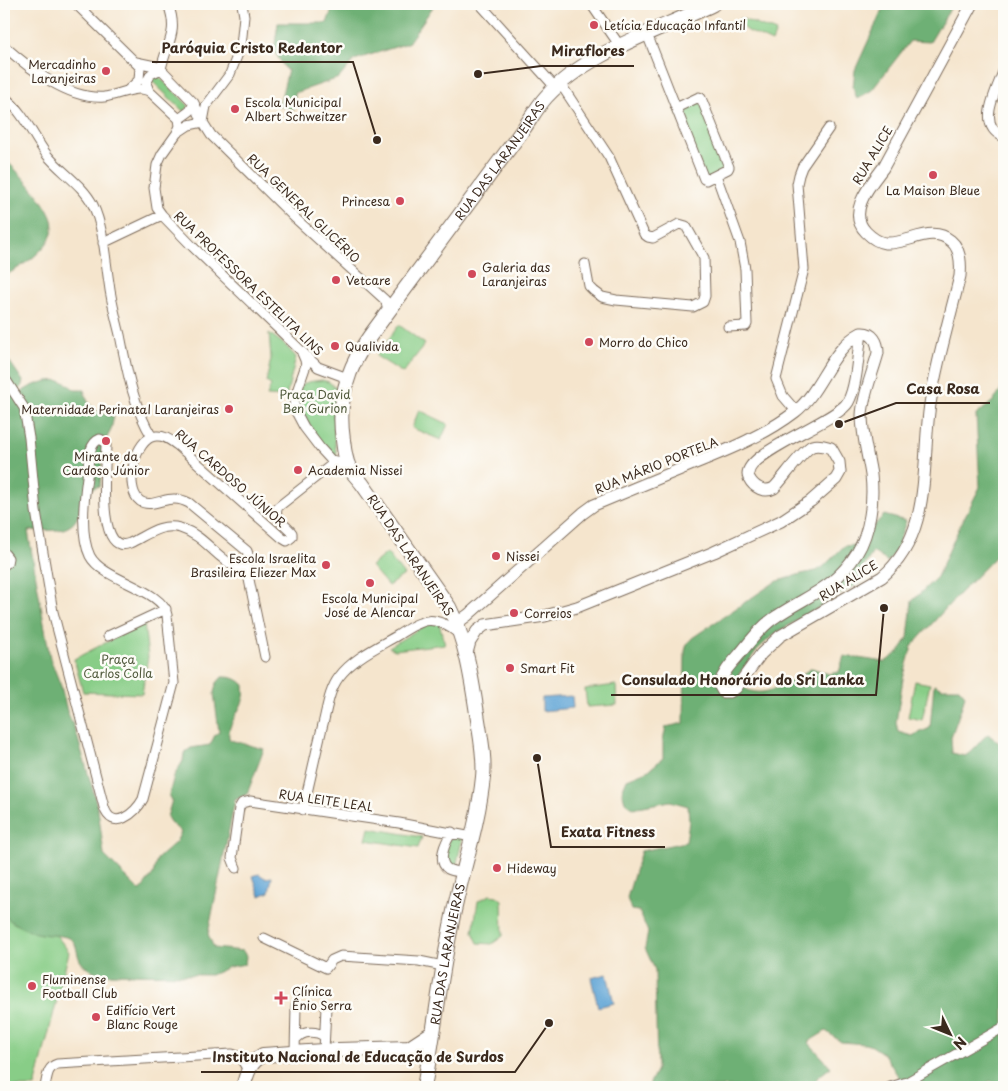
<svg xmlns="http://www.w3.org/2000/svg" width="1008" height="1091" font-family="'Playpen Sans',sans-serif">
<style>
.green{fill:#88cd87;stroke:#627c52}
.forest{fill:#6eb074;stroke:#546d49}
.water{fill:#61a5d6;stroke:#4e687a}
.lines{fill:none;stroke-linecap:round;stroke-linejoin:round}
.minor-casing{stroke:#7c6b5b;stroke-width:11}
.tertiary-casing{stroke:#7c6b5b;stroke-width:13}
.secondary-casing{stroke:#7c6b5b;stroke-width:16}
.minor{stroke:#fff;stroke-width:9}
.tertiary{stroke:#fff;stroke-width:11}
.secondary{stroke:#fff;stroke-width:14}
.poi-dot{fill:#d1495b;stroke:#fdfcf7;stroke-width:2}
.labels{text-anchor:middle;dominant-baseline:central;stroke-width:5;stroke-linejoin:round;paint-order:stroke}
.poi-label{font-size:12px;fill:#3b2a1e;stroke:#fdfcf7;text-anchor:start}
.street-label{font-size:12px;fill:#3b2a1e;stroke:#fdfcf7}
.park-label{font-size:12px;fill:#525b3e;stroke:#fdfcf7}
.leader{fill:none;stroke:#3b2a1e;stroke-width:2}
.callout-dot{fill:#3b2a1e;stroke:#fdfcf7;stroke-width:2}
.callout-label{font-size:14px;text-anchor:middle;font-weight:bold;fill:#3b2a1e;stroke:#fdfcf7;stroke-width:5;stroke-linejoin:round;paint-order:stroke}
</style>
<rect width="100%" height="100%" fill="#fdfcf7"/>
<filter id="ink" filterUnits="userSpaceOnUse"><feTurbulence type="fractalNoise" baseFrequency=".02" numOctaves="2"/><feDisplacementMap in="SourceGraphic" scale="10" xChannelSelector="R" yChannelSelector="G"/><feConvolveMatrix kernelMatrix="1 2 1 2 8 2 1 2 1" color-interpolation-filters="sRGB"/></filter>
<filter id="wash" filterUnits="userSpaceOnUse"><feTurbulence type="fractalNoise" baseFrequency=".0096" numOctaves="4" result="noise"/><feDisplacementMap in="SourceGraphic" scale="20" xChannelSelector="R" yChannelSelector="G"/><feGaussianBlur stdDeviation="1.12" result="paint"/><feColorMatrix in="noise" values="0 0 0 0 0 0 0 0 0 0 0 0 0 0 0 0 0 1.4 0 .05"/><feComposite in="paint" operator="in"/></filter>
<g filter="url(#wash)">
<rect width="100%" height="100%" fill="#f5e5cd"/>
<path class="green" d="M740 18 776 32 772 42 746 30 738 24Z
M156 74 189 106 184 112 151 80Z
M701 100 729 170 707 181 676 111Z
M399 325 425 344 403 373 376 356Z
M269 333 285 345 296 357 286 397 267 396 271 385 266 382 271 359Z
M322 380 329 382 336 388C332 413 333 433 337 457L334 459 301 414C296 405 294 390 305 383 310 381 317 381 322 380Z
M419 410 448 424 441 440 412 428Z
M387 553 404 575 388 586 371 566Z
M144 623 148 657 142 694 83 692 74 659Z
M439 623 445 644 395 650 389 647 427 624Z
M915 681 930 684 922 720 908 717Z
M616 685 617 705 587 707 585 689Z
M369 828 422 837 418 848 366 840Z
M454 836H462V840L456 867 452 869 446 862 448 840Z
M4 879 39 912 69 952 35 1087H4Z
M490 895 497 896 502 900 503 936 492 944 478 943 473 932 478 901Z"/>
<path class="forest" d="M334 4H435L408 43 354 60 339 78 295 93 294 109 279 106 288 70H286L274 51 278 23H327Z
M885 4H953L930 42 910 41 872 90 857 99 853 87 855 70Z
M4 158C17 171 53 207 53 226 54 247 20 268 4 276Z
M4 356 10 362 23 381 22 386 17 393 19 394C28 386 49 378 61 381 66 382 71 387 75 390H84C87 406 97 415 114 416L111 430 103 445 100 486C69 493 89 516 68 527 57 533 40 529 28 531L50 658 61 686 67 711 76 732 94 794 99 816 104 855 138 889 141 890 153 874 157 859 176 842 181 832 170 822 167 817 172 800 169 795 174 776 183 761 184 753 191 748 210 745 215 735 219 732 214 693 216 684 222 677C232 677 237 678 244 685 244 689 245 694 244 697 241 711 224 728 230 740L264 749 247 794 235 800 208 934 214 948 243 951 246 956 245 964 229 967 211 975 100 974C94 971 85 968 81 962 75 953 79 940 66 937 57 934 46 936 36 933 28 931 6 921 4 913 0 897 11 878 4 860Z
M1004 380V548L956 597 912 646 903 679 896 722 898 732 912 736 930 728 934 684 942 688H959L965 695 962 706 951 737 952 753 965 756C975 750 979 741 988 734L1003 746 1004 745V1087L990 1081 981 1087H892V1083L900 1079 884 1054 872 1046 865 1044 841 1042 826 1031 808 1042 831 1067 818 1077 811 1087H648L657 1069 655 970 645 948 648 932 639 911 631 910 627 898 641 851 686 842 689 821 688 806 670 801 633 808 625 802 622 791 627 779 649 770 663 758V740L666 727 684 723 685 651 687 644 692 638 775 582 801 574 816 571 823 567 844 546 856 545 884 515 906 521 897 548 888 562 873 552 860 573 861 582 773 635 757 650 735 680C740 683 745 690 751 691 771 697 795 678 812 668L829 674 839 672 844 656 885 662 899 652 908 638 912 601 937 577 960 526 980 487 976 415C990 403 1000 399 1004 380Z"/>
<path class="water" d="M572 696 573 708 542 711V698Z
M259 874 265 878 272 877 269 892 260 896 253 876Z
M607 974 614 1003 598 1007 591 978Z"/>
</g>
<g filter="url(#ink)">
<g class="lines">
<g class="minor-casing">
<path id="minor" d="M76 4 140 67 139 80 127 91
M480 4 555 87
M591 4 620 46
M647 34 704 179 706 180 716 175 740 242 745 269 747 324 746 326 728 327
M4 46C29 68 68 100 104 97 119 95 135 85 149 91
M136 62 155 66 161 69 194 103 204 124 211 135 296 219 385 300 389 311
M161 69 151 74 146 83 149 91 179 119
M161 69C167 42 179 33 168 4
M1004 69C997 90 975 126 1004 137
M560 83 609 157 644 234 648 237 653 238 679 224 686 226 704 258 705 296 703 302 693 307 616 300 602 297 594 291 589 286 585 264
M4 97C24 112 32 135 47 155 61 172 83 185 93 205 104 229 105 258 109 283 111 301 116 318 120 335 127 370 133 406 152 437
M676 108 699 97 701 98 729 167 728 169 716 175
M179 119 180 126 177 133 162 154 157 165 154 188 157 208 162 215 193 247 318 367 342 376 346 382
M179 119 190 111 194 103
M177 133 189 125 203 122 206 106 230 74 241 46 244 16 242 4
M103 243 162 215
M302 353 305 360 306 365 294 400 295 410 304 427 320 448 331 460 340 462 343 460
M4 377 24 408 29 438 36 511 53 612 104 807C112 833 136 813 143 799L174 683 167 615C163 589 103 581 90 556 80 536 84 498 87 477 89 465 87 444 100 439L104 441 106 445C106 461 95 558 130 543 147 535 160 523 180 528 204 535 215 557 236 567 246 567 251 560 247 551L189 503C185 501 180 499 175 499 164 498 150 508 140 501 123 488 135 437 156 436 165 435 171 441 177 445L282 538 287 541 292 537V533C286 524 272 519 278 507L330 466 349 467
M796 411 783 396 776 379 804 269 797 184 799 175 802 167 829 128
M4 553 8 558 7 563 4 565
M246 565 265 657
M108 636 166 609
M303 810C310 781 316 752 323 724 327 709 329 690 339 677 353 658 378 647 398 635 424 618 434 614 459 634
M452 832C446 841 436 861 448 869 452 871 459 872 464 873
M236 868 232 858 239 808 242 803 250 801 399 823 472 837
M264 938 326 968 332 960 341 956 419 961 443 966
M296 1039C303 1031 315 1030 324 1036
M324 1051 326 1007
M295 1053 296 1006
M45 1087C47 1078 47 1067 57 1064L232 1054 240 1057 248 1070
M890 1087 907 1082 1004 1027"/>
</g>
<g class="tertiary-casing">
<path id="tertiary" d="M861 333C873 332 878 342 878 353 873 372 863 395 862 415 862 436 868 455 871 475 874 500 870 532 857 553 835 588 810 594 777 616 762 625 749 643 738 656 730 665 723 673 719 685L723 692H730L736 688 761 654 780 636 882 577C935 532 920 459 931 398 938 357 950 317 960 276 961 265 961 249 951 241 931 224 908 245 885 243 877 242 871 237 866 232 846 212 871 184 883 168L972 4
M457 623 468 615 583 513 594 505C627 491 660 478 693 464 728 450 765 435 795 412 822 391 830 349 861 333
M467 653 470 642 477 631 485 625 545 616 577 607 714 552 781 521 811 501 836 479 840 472 839 462 831 448C825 446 818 444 812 446 802 451 783 479 774 488 765 493 754 488 749 478 737 455 837 422 848 402 857 386 858 352 861 333"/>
</g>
<g class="secondary-casing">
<g id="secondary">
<path d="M243 1087C247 1074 249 1062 263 1055L338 1050 409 1048 432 1033"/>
<path id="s1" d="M424 1087C434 1034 440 979 451 926 460 876 478 828 483 777 485 759 481 739 478 720 472 681 467 643 449 607L363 485C359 479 352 473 349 467 345 459 344 449 343 440 337 401 347 368 370 336L522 131C530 120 537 107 546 97 588 51 658 31 713 4"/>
</g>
</g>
<use href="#minor" class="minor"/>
<use href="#tertiary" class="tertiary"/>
<use href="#secondary" class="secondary"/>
</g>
</g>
<g class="poi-dot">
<circle cx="594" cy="25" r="5"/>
<circle cx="106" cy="71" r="5"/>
<circle cx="235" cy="109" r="5"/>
<circle cx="933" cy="175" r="5"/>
<circle cx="400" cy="201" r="5"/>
<circle cx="472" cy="274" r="5"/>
<circle cx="336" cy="280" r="5"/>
<circle cx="589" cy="342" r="5"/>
<circle cx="335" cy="346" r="5"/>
<circle cx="229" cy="409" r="5"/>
<circle cx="106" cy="441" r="5"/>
<circle cx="298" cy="470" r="5"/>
<circle cx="496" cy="556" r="5"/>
<circle cx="326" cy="565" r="5"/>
<circle cx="370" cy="583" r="5"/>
<circle cx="514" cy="613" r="5"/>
<circle cx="510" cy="668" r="5"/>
<circle cx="497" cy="868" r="5"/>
<circle cx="32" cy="986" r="5"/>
<path d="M278.5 990.5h5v5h5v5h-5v5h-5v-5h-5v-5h5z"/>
<circle cx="96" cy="1017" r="5"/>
</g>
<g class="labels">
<g class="poi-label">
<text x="604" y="25">Letícia Educação Infantil</text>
<text x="96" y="64" text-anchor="end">Mercadinho<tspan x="96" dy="14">Laranjeiras</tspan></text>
<text x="245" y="102">Escola Municipal<tspan x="245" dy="14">Albert Schweitzer</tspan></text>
<text x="933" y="190" text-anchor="middle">La Maison Bleue</text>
<text x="390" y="201" text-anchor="end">Princesa</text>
<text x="482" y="267">Galeria das<tspan x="482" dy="14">Laranjeiras</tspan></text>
<text x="346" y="280">Vetcare</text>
<text x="599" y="342">Morro do Chico</text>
<text x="345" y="346">Qualivida</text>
<text x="219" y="409" text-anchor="end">Maternidade Perinatal Laranjeiras</text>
<text x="106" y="456" text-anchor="middle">Mirante da<tspan x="106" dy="14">Cardoso Júnior</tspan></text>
<text x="308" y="470">Academia Nissei</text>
<text x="506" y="556">Nissei</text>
<text x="316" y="558" text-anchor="end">Escola Israelita<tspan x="316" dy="14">Brasileira Eliezer Max</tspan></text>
<text x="370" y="598" text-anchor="middle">Escola Municipal<tspan x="370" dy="14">José de Alencar</tspan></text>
<text x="524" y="613">Correios</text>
<text x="520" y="668">Smart Fit</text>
<text x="507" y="868">Hideway</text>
<text x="42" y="979">Fluminense<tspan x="42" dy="14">Football Club</tspan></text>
<text x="292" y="991">Clínica<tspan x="292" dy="14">Ênio Serra</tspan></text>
<text x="106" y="1010">Edifício Vert<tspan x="106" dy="14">Blanc Rouge</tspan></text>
</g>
<g class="street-label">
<text transform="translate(872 155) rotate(-59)">RUA ALICE</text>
<text stroke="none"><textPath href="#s1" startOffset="1019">RUA DAS LARANJEIRAS</textPath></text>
<text transform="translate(304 208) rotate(44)">RUA GENERAL GLICÉRIO</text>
<text transform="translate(249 283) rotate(44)">RUA PROFESSORA ESTELITA LINS</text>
<text transform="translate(656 465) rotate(-22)">RUA MÁRIO PORTELA</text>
<text transform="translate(231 478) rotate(41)">RUA CARDOSO JÚNIOR</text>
<text transform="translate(411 555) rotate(56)">RUA DAS LARANJEIRAS</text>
<text transform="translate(848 580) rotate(-31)">RUA ALICE</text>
<text transform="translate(326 800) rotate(8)">RUA LEITE LEAL</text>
<text stroke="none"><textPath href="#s1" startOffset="135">RUA DAS LARANJEIRAS</textPath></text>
</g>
<g class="park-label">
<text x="315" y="394">Praça David<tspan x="315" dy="14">Ben Gurion</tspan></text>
<text x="118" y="659">Praça<tspan x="118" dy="14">Carlos Colla</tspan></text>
</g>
</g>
<path class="leader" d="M377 140L353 62H152M478 74L541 66H634M839 424L896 403H990M884 608L876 695H611M537 758L551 847H665M549 1023L515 1072H201"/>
<g class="callout-dot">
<circle cx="377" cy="140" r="5"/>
<circle cx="478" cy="74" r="5"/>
<circle cx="839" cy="424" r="5"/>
<circle cx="884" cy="608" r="5"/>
<circle cx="537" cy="758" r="5"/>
<circle cx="549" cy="1023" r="5"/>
</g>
<g class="callout-label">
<text x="252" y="53">Paróquia Cristo Redentor</text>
<text x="588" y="56">Miraflores</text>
<text x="943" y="394">Casa Rosa</text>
<text x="743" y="685">Consulado Honorário do Sri Lanka</text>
<text x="608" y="837">Exata Fitness</text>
<text x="358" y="1062">Instituto Nacional de Educação de Surdos</text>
</g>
<rect width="1008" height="1091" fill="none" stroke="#fdfcf7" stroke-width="20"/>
<g transform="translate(950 1034) rotate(133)" stroke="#fdfcf7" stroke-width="4" paint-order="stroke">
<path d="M0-4L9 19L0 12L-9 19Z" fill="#3b2a1e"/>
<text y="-8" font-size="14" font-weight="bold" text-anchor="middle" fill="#3b2a1e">N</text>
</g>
</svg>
